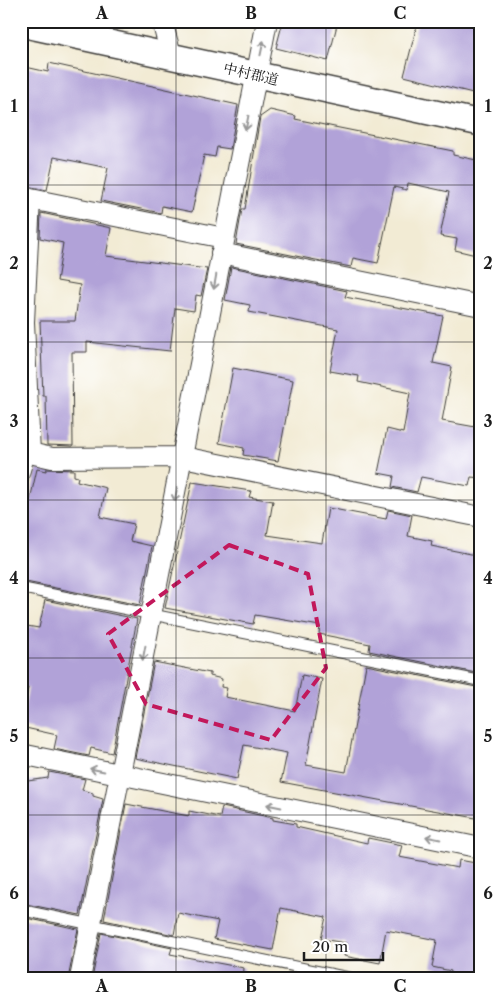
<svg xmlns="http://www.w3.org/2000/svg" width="502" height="1000" font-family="'Libre Caslon Text','Noto Serif JP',serif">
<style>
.building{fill:#b1a2d8}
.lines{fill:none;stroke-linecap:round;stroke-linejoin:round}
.service-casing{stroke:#3c3b38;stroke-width:12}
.minor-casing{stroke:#3c3b38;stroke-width:22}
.tertiary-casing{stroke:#3c3b38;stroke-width:28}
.service{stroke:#fff;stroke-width:10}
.minor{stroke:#fff;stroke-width:20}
.tertiary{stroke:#fff;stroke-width:25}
.oneway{stroke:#999}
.marked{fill:none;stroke:#c2185b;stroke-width:4;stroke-dasharray:10 6;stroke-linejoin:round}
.grid{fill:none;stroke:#1c1c1c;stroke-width:1;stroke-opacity:0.55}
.labels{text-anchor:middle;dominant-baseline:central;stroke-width:4.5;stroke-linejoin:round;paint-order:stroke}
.street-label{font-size:14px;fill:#1c1c1c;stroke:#fff}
.neatline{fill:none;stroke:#1c1c1c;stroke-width:2}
.grid-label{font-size:16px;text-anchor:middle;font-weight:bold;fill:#1c1c1c}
</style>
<rect width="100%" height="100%" fill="#fff"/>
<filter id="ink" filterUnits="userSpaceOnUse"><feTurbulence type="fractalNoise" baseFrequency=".02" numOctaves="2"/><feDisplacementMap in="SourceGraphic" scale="10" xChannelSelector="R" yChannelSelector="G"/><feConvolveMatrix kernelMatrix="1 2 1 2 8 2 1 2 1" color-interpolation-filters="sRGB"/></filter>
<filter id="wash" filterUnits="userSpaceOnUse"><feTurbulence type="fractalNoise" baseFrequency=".0096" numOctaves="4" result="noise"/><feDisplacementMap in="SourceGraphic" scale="20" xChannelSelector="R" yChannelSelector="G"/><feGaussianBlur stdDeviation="1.12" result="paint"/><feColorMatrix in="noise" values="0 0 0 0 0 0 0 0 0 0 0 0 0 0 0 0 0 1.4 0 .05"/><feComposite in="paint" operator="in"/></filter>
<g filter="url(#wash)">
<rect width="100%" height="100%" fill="#f2ebd4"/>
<g id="blocks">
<path class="building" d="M283 21H338L328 61 276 48Z
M418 21H481V95L404 76Z
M49 63 238 105 230 149 217 147 215 157 204 155 192 212 162 206 161 213 101 201 108 168 54 157 47 190 21 185V66L48 72Z
M270 110 296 116 295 119 453 151V155L481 161V235L476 255 455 250 457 239 440 236 449 192 408 183 407 190 394 187 378 263 353 258 351 267 236 244 242 209H245L260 117Z
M41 213 111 228 106 256 207 269 201 296 196 295 194 311 175 308 170 351 87 342V352H72L73 446 47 445 46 396H43L40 321H75L80 285 57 281 63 243 40 238Z
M231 267 347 291 345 297 443 316 433 363 452 367 442 421 481 428V478L471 477 469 486 421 477 417 492 392 487 394 476 378 473 387 429 403 433 410 393 358 382 359 376 330 371 338 329 249 312 250 305 225 300Z
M233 368 293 380 278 461 243 455 244 448 219 443Z
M37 469 46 471V469L74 470V476L78 477 77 481 106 488 100 517 134 524 130 541 152 546 140 605 21 581V521L25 522Z
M192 482 251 491 249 497 273 501 267 535 322 543 328 508 386 519 388 510 412 515 408 536 432 541 431 546 481 556V674L369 651 370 644 319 634 320 626 255 615 253 624 165 608Z
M45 600 137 619 112 753 91 748 89 756 54 749 57 735 21 727 28 688 21 687V625L39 628Z
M154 662 210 673V676L222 679 221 687 227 688 225 697 295 711 302 675 322 679 306 765 346 772 366 665 481 688V819L281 782 287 753 244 745 237 779 135 758Z
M49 772 85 779 82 790 93 793V796L103 799 80 915 21 903V782L48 778Z
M126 804 189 816V811L220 817 222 807 273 818V820L296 824V827L367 843 368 838 402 845 399 857 458 868 459 860 481 864V979H450L451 971 432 967 437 940 386 930 380 963 344 956 346 943 321 939 326 917 281 908 273 950 214 939 218 921 178 913 174 935 104 920Z
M21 917 78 929 68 979H21Z
M101 933 172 948 170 954 244 968 243 979H92Z"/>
</g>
</g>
<g filter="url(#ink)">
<use href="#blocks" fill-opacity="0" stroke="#3c3b38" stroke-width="1"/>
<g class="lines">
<g class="service-casing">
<path id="service" d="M21 484 30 453
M21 588 481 681
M21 910 356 979"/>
</g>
<g class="minor-casing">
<path id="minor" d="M162 21 171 55
M21 197 224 238
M30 199 24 322 30 453
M221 253 481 306
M21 451 52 458 183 457 481 517
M21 754 481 848
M80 979 267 21"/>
</g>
<g class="tertiary-casing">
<path id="tertiary" d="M21 24 481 123"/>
</g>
<use href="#service" class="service"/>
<use href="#minor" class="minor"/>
<use href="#tertiary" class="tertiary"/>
</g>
<defs><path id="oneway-shaft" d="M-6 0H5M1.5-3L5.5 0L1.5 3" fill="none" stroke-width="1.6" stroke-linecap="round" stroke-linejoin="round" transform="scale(1.25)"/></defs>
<g class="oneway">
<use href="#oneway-shaft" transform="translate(262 48) rotate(-78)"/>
<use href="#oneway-shaft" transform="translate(247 123) rotate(101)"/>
<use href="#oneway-shaft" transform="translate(215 282) rotate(100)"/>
<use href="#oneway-shaft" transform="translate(176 494) rotate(101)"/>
<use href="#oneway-shaft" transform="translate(144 653) rotate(101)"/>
<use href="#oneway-shaft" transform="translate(97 770) rotate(-168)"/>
<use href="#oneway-shaft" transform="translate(274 806) rotate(-168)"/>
<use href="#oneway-shaft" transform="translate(433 838) rotate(-169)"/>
</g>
</g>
<path class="marked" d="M229 545 308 574 326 668 271 740 146 704 108 634Z"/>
<path class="grid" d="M176 21V979M326 21V979M21 185H481M21 342H481M21 500H481M21 658H481M21 815H481"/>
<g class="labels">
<g class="street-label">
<text transform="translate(251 74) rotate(13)">中村郡道</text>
</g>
</g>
<rect width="502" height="1000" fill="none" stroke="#fff" stroke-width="55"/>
<path d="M304 952v8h79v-8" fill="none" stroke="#1c1c1c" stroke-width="2.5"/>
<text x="312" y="952" font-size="15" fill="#1c1c1c" stroke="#ffffff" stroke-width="4" paint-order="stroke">20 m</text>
<rect x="28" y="28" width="446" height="944" class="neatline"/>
<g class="grid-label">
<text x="102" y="19">A</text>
<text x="251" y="19">B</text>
<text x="400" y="19">C</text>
<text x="14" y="112">1</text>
<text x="488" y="112">1</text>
<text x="14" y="269">2</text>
<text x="488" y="269">2</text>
<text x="14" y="427">3</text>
<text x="488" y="427">3</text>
<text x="14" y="584">4</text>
<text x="488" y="584">4</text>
<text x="14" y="742">5</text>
<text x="488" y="742">5</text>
<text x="14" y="899">6</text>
<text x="488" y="899">6</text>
<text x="102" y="992">A</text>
<text x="251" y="992">B</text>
<text x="400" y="992">C</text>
</g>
</svg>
